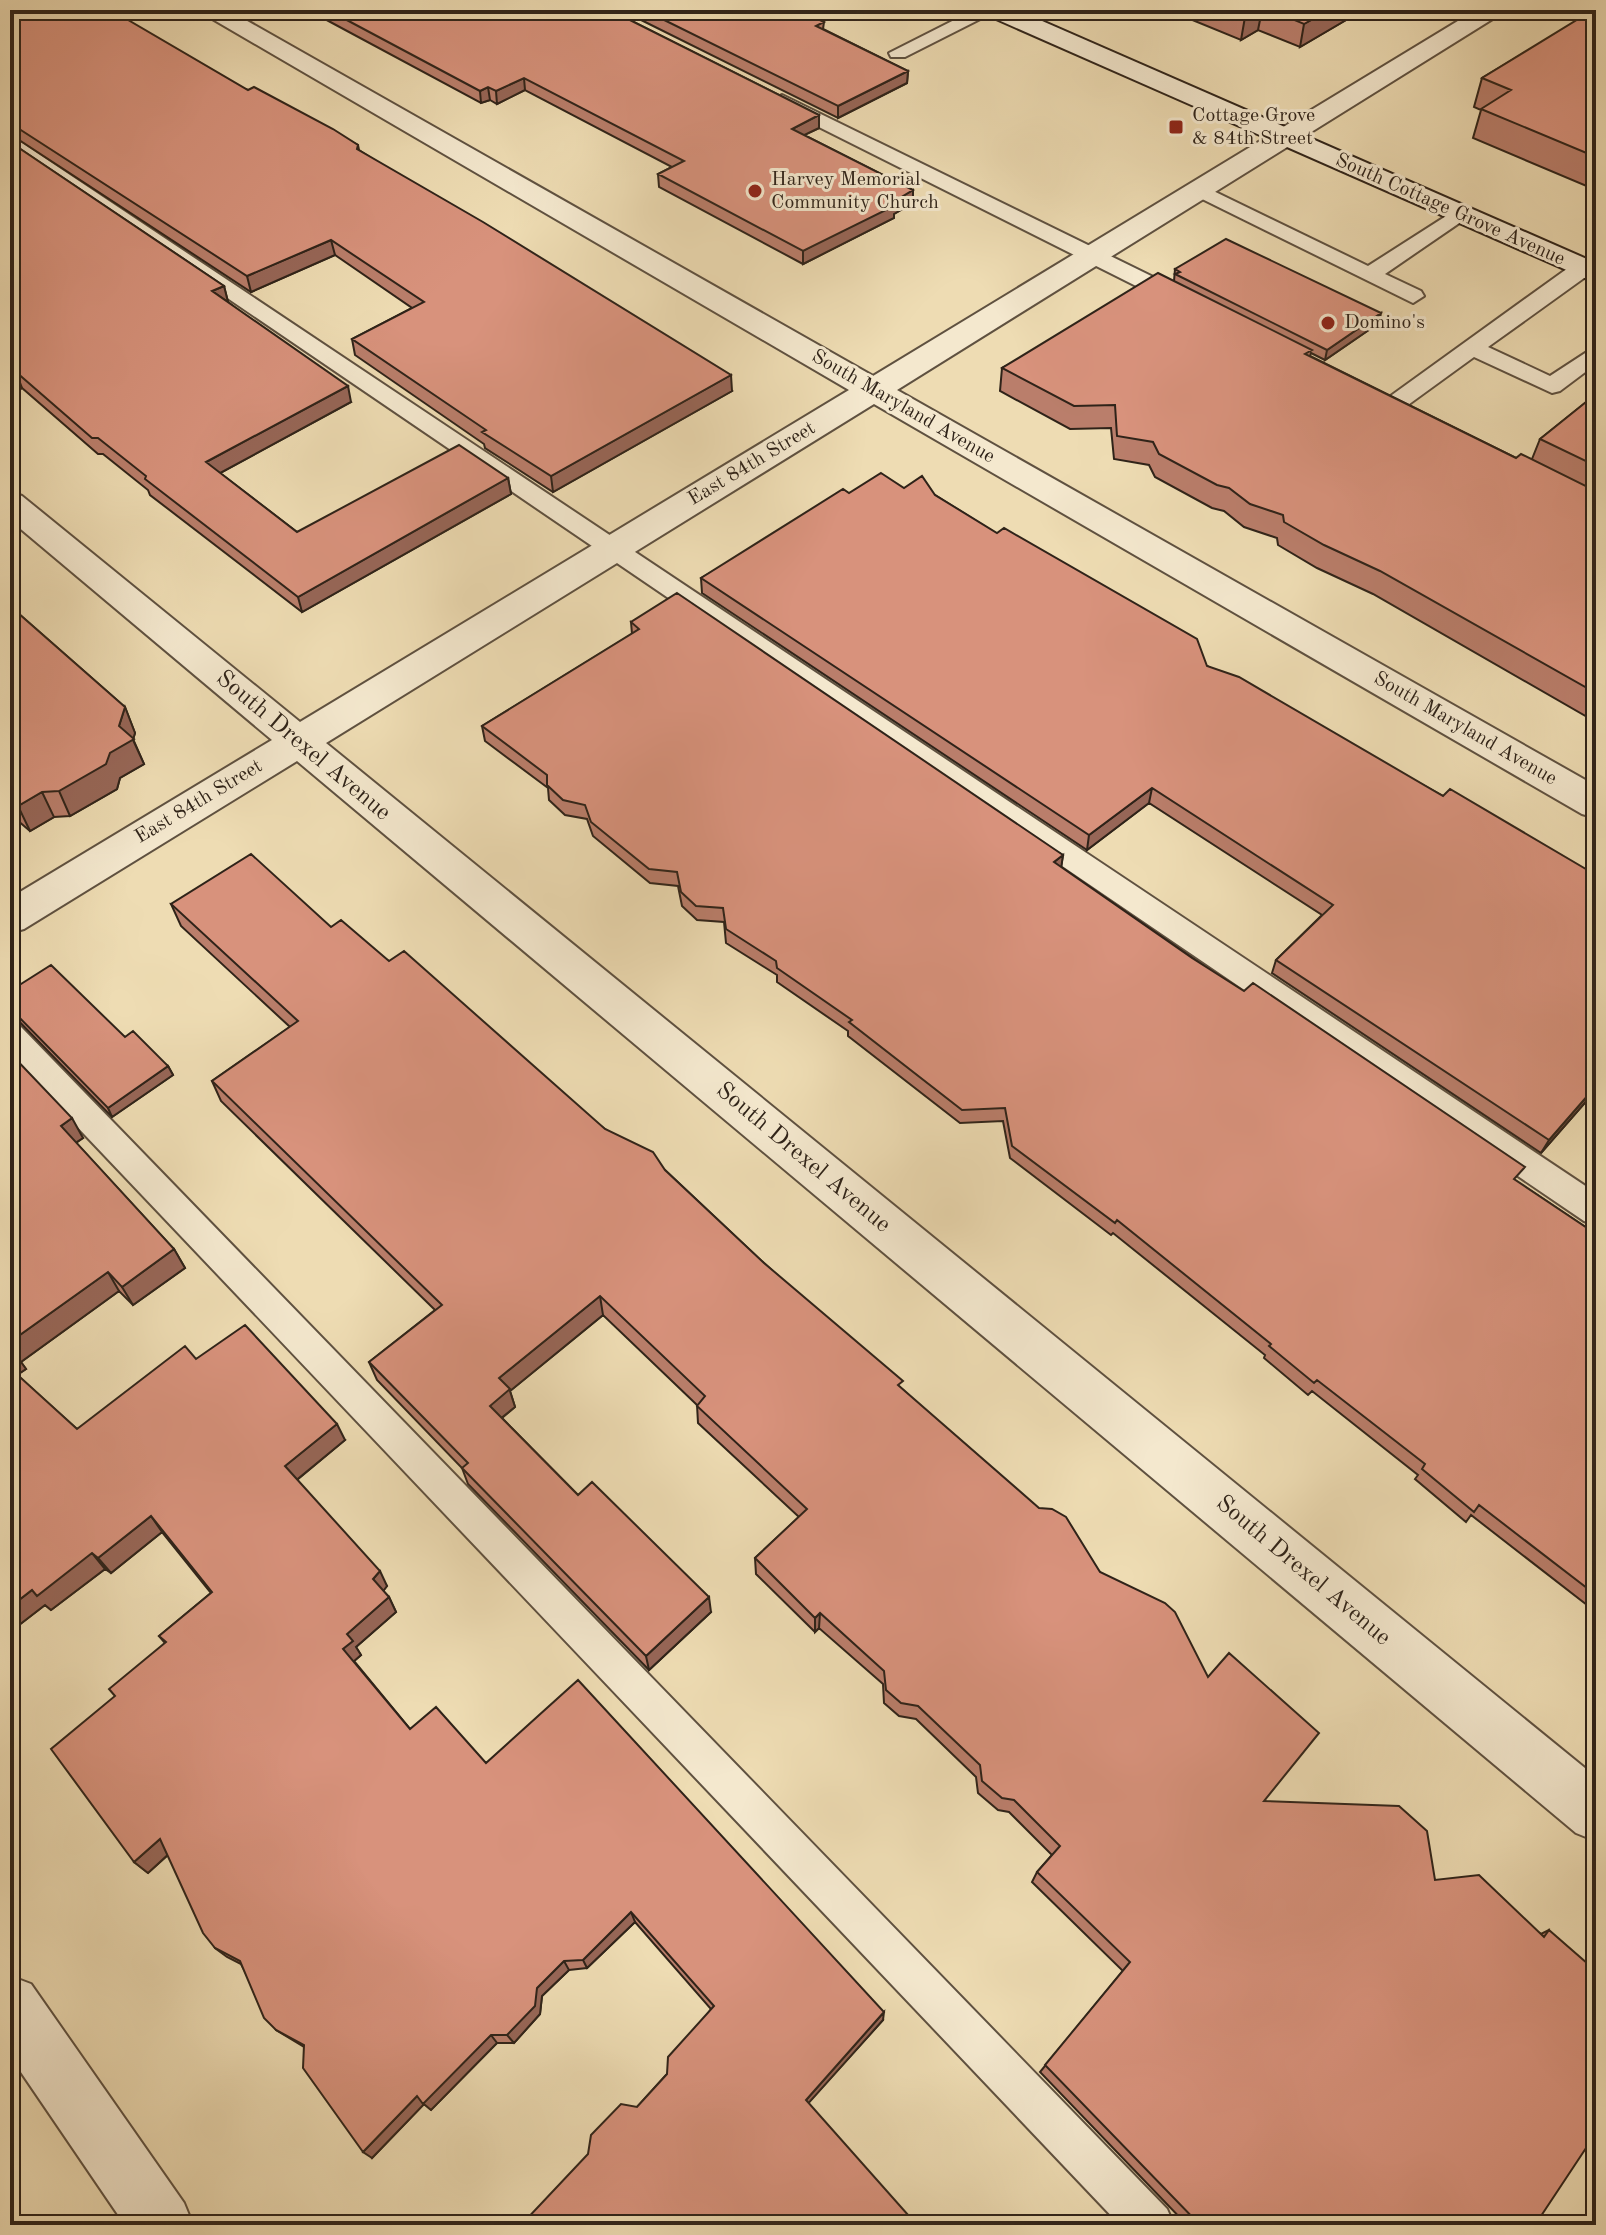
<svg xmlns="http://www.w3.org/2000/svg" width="1606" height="2235" font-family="'Old Standard TT',serif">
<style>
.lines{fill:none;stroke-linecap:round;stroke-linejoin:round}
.service-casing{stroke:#5f5140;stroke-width:4}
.minor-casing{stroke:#5f5140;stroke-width:4}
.secondary-casing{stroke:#2f2319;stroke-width:4}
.service{fill:#f4e8ce;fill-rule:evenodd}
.minor{fill:#f4e8ce;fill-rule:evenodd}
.secondary{fill:#f4e8ce;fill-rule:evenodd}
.wall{fill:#ba7e6b;stroke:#2f2319;stroke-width:2}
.shaded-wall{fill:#976657;stroke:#2f2319;stroke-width:2}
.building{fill:#d8927c;stroke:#2f2319;stroke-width:2}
.poi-dot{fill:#8f2418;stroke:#f4e8ce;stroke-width:3}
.labels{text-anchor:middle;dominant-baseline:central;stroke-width:6;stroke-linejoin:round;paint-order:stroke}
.far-poi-label{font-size:20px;fill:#2f2319;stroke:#f4e8ce;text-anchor:start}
.far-street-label{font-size:20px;fill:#2f2319;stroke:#f4e8ce}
.street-label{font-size:24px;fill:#2f2319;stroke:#f4e8ce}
</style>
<rect width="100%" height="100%" fill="#eedcb3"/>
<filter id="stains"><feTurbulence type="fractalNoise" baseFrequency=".0025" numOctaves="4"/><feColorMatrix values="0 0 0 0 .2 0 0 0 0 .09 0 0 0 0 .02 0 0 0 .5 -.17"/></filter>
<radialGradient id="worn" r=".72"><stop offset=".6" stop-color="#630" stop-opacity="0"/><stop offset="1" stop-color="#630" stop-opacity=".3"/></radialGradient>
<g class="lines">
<g class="service-casing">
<path id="service" d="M974 10H998L905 57H891L889 53Z
M1447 10H1473L1488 19 1479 25Z
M782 95 1192 296 1195 301 1184 308 1176 306 775 105 772 101Z
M10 135 1596 1193V1225L1584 1221 10 150Z
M1199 184 1368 266 1454 211H1468L1471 215 1385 274 1421 291 1424 296 1413 303 1192 194 1189 190Z
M1583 262 1594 268 1591 273 1488 347 1550 376 1596 346V364L1560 391 1552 393 1474 357 1401 410H1385L1381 405 1385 400 1575 263Z
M10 1024 21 1027 1167 2209 1174 2225H1120L10 1056Z"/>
</g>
<g class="minor-casing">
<path id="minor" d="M197 10H228L873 376 1476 10H1507L897 390 1596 786V818L1582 814 874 404 326 743 1596 1777V1841L1576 1833 297 761 24 929 10 933V898L272 740 10 520V492L22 496 300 722 849 390Z
M10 1976 31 1984 184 2203 193 2225H125L10 2056Z"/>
</g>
<g class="secondary-casing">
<path id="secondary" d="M983 10H1017L1596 263V283L987 15Z"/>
</g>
<use href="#service" class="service"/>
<use href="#minor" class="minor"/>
<use href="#secondary" class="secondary"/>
</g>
<path class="wall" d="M10 10 248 90 358 145 359 150 732 391 553 492 485 448 484 444 355 355 352 339 412 308 335 255 251 292 10 134Z
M308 10H610L819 115V128L804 135 913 190V203L894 214V218L803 264 659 187 658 174 672 167 525 90 497 104 490 100 481 103Z
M621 10H808V15L824 22 823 29 908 71 907 83 838 118Z
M1168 10H1363L1300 47 1258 30 1241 40Z
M1596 10V190L1473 138 1481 110 1474 107 1482 78Z
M10 142 224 286 228 302 351 402 220 473 297 532 508 478 511 494 302 612 150 495 148 490 103 454H98L22 388 18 390 10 384Z
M1175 269 1379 323 1325 360 1311 353 1310 356 1516 458 1532 459 1540 439 1596 394V722L1373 594 1317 568 1278 545 1277 538 1244 527 1224 511 1212 508 1155 477 1149 465 1114 459 1111 428 1070 429 1000 391 1002 368 1174 281Z
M904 488 935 495 1207 666 1443 796 1596 875V1090L1541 1153 1272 973 1276 960 1322 915 1149 803 1087 850 702 593 701 578 849 493Z
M10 606 125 707 135 733 133 739 144 764 120 778 117 789 70 816 54 817 30 831 10 814Z
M631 622 1063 855 1061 867 1516 1181 1596 1234V1612L1471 1515 1466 1522 1415 1479 1418 1475 1312 1391 1308 1395 1264 1358 1265 1355 1113 1233 1111 1235 1010 1158 1003 1121 960 1123 848 1036V1031L777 982V975L726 943 724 922 697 920 682 906 678 886 650 883 593 836 587 819 565 815 549 800 548 788 485 741 482 726 632 634Z
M171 904 331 927 389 961 605 1129 665 1170 764 1263 902 1389 1100 1572 1265 1801 1435 1880 1541 1934 1549 1930 1535 2225H1187L1040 2072 1123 1971 1032 1882 1037 1872 1052 1855 1009 1812 998 1810 978 1793 976 1777 916 1719 899 1716 884 1703 883 1684 819 1628 815 1632 756 1574 755 1558 799 1517 698 1423 697 1405 603 1315 510 1391 515 1407 502 1418 578 1495 711 1612 649 1670 468 1484 462 1468 377 1380 369 1362 435 1310 221 1101 212 1081 290 1027 181 926Z
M10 991 125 1037 168 1066 173 1075 112 1117 10 1012Z
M10 1053 83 1138 76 1143 174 1249 185 1268 133 1305 119 1291 21 1362 26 1369 17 1375 77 1429 196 1359 345 1440 297 1480 387 1586 383 1591 389 1597 396 1612 356 1647 361 1655 354 1661 410 1729 486 1763 883 2020 808 2103 637 2107 667 2074 711 2009 635 1922 587 1968 569 1970 542 1996 540 2014 514 2043H497L431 2110 424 2104 372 2158 304 2047 276 2030 241 1964 227 1957 215 1948 168 1855 148 1873 134 1862 115 1696 165 1643 159 1636 211 1593 162 1532 111 1573 105 1569 51 1610 45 1605 10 1632Z"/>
<path class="shaded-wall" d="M1257 10H1262L1258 30 1241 40 1245 17Z
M1329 10H1363L1300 47 1304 24Z
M908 71 907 83 838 118V106Z
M524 78 525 90 497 104 496 91Z
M488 87 490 100 481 103 480 91Z
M819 115V128L792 141V129Z
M913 190V203L894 214V218L803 264V251Z
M331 240 335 255 251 292 247 276Z
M224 286 228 302 212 291Z
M1381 313 1379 323 1325 360 1327 350Z
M16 372 22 388 18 390 12 374Z
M731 375 732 391 553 492 551 476Z
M348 386 351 402 211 478 206 462Z
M508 478 511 494 302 612 298 597Z
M125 707 135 733 133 740 144 764 120 778 117 789 70 816 59 791 119 726Z
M1152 788 1149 803 1087 850 1089 835Z
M42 792 54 817 30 831 18 806Z
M1063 855 1061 869 1054 862Z
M168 1066 173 1075 112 1117 108 1108Z
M1596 1086V1090L1541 1153 1549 1140Z
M72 1118 83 1138 72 1145 61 1126Z
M174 1249 185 1268 133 1305 122 1287Z
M108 1272 119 1291 21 1362 26 1369 14 1377 10 1371V1342Z
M600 1296 603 1315 510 1391 515 1407 495 1423 490 1406 499 1378Z
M337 1424 345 1440 294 1482 285 1466Z
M151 1516 162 1532 111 1573 98 1558Z
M92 1553 105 1569 51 1610 45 1605 10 1632V1607L32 1590Z
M380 1571 387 1586 381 1594 373 1579Z
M389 1597 396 1612 356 1647 361 1655 352 1663 343 1649 347 1634Z
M709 1597 711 1612 649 1670 646 1656Z
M820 1613 819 1628 815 1632V1618Z
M160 1839 173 1850 148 1873 134 1862Z
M631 1912 635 1922 587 1968 583 1960Z
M564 1961 569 1970 542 1996 540 2014 514 2043 507 2035 537 1988Z
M884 2012 883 2020 806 2106V2100Z
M491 2035 497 2043 431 2110 424 2104 372 2158 363 2152 417 2096Z"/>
<path class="building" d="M10 10H111L248 90 254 87 333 129 358 145 357 149 483 222 731 375 551 476 482 432 486 430 352 339 424 302 331 240 247 276 10 123Z
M328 10H610L819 115 792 129 913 190 890 204 894 206 803 251 658 174 684 161 524 78 496 91 488 87 480 91Z
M644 10H804L801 11 824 22 816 26 908 71 838 106Z
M1228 10H1257L1245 17Z
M1270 10H1329L1304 24Z
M1593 10H1596V157L1481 109 1511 90 1482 78Z
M10 142 224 286 212 291 348 386 206 462 297 532 459 445 508 478 298 597 145 479 146 476 98 438H92L16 372 12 374 10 373Z
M1226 239 1381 313 1327 350 1175 274 1180 272 1175 269Z
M1158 273 1312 350 1305 354 1516 458 1521 454 1596 491V693L1380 571 1324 545 1284 522 1283 515 1250 504 1229 488 1217 485 1159 454 1153 442 1117 436 1115 405 1074 406 1002 368Z
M1596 394V466L1540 439Z
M881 473 904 488 922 476 935 495 997 533 1004 528 1197 639 1207 666 1239 677 1443 796 1450 789 1596 875V1086L1549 1140 1276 960 1333 905 1152 788 1089 835 701 578 843 489 849 493Z
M677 593 1063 855 1054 862 1192 958 1244 991 1253 983 1525 1167 1514 1179 1596 1234V1595L1479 1505 1474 1512 1422 1469 1425 1464 1317 1380 1314 1383 1269 1346 1271 1344 1117 1220 1115 1223 1012 1146 1005 1108 962 1110 849 1022 852 1020 777 968 776 961 726 929 723 908 696 906 681 892 677 872 649 869 591 822 585 805 563 800 547 785V775L482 726 639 629 631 622Z
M10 606 125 707 119 726 134 739 110 753 106 764 59 791 42 792 18 806 10 800Z
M251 854 331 927 341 920 389 961 404 951 605 1129 653 1152 665 1170 764 1263 903 1381 898 1385 1039 1508 1052 1509 1066 1517 1100 1572 1165 1603 1175 1612 1208 1677 1229 1653 1319 1733 1264 1801 1399 1806 1427 1831 1435 1880 1479 1875 1544 1937 1549 1930 1596 1971V2133L1535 2225H1200L1045 2065 1130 1962 1037 1872 1060 1846 1014 1800 1002 1798 982 1781 980 1765 918 1706 901 1703 886 1690 884 1671 820 1613 815 1618 755 1558 807 1509 697 1406 705 1396 600 1296 499 1378 510 1389 490 1406 578 1495 592 1482 709 1597 646 1656 462 1468 468 1463 369 1362 442 1305 212 1081 298 1021 171 904Z
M51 965 125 1037 133 1031 168 1066 108 1108 10 1008V991Z
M10 1053 72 1118 61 1126 174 1249 122 1287 108 1272 10 1342Z
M245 1325 337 1424 285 1466 380 1571 373 1579 389 1597 347 1634 353 1641 343 1649 410 1729 436 1707 486 1763 578 1680 884 2012 806 2100 917 2225H523L522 2224 588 2154 591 2135 621 2104 637 2107 667 2074 668 2057 714 2006 631 1912 583 1960 564 1961 537 1988 535 2006 507 2035H491L423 2104 417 2096 363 2152 303 2068 304 2045 276 2030 264 2018 240 1961 215 1948 203 1933 160 1839 134 1862 51 1749 115 1696 109 1689 166 1642 159 1636 212 1592 151 1516 98 1558 92 1553 37 1596 32 1590 10 1607V1368L77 1429 185 1346 196 1359Z"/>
<g class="poi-dot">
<rect x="1168" y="119" width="16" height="16" rx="4"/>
<circle cx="755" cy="191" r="8"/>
<circle cx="1328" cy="323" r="8"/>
</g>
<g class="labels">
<g class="far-poi-label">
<text x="1192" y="116">Cottage Grove<tspan x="1192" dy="23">&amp; 84th Street</tspan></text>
<text x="771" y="180">Harvey Memorial<tspan x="771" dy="23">Community Church</tspan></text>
<text x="1344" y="323">Domino's</text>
</g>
<g class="far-street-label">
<text transform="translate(1450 210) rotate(24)">South Cottage Grove Avenue</text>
<text transform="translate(903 407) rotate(30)">South Maryland Avenue</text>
<text transform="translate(752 464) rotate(-31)">East 84th Street</text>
<text transform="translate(1465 729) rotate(30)">South Maryland Avenue</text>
<text transform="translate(199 802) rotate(-31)">East 84th Street</text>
</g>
<g class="street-label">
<text transform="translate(303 746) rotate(40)">South Drexel Avenue</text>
<text transform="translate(803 1158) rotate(40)">South Drexel Avenue</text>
<text transform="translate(1303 1571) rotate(40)">South Drexel Avenue</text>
</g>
</g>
<rect width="1606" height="2235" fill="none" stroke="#eedcb3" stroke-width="40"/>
<rect x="12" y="12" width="1582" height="2211" fill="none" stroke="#2f2319" stroke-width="4"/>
<rect x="20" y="20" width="1566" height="2195" fill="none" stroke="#2f2319" stroke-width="2"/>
<rect width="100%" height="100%" filter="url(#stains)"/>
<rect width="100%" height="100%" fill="url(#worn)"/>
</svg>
